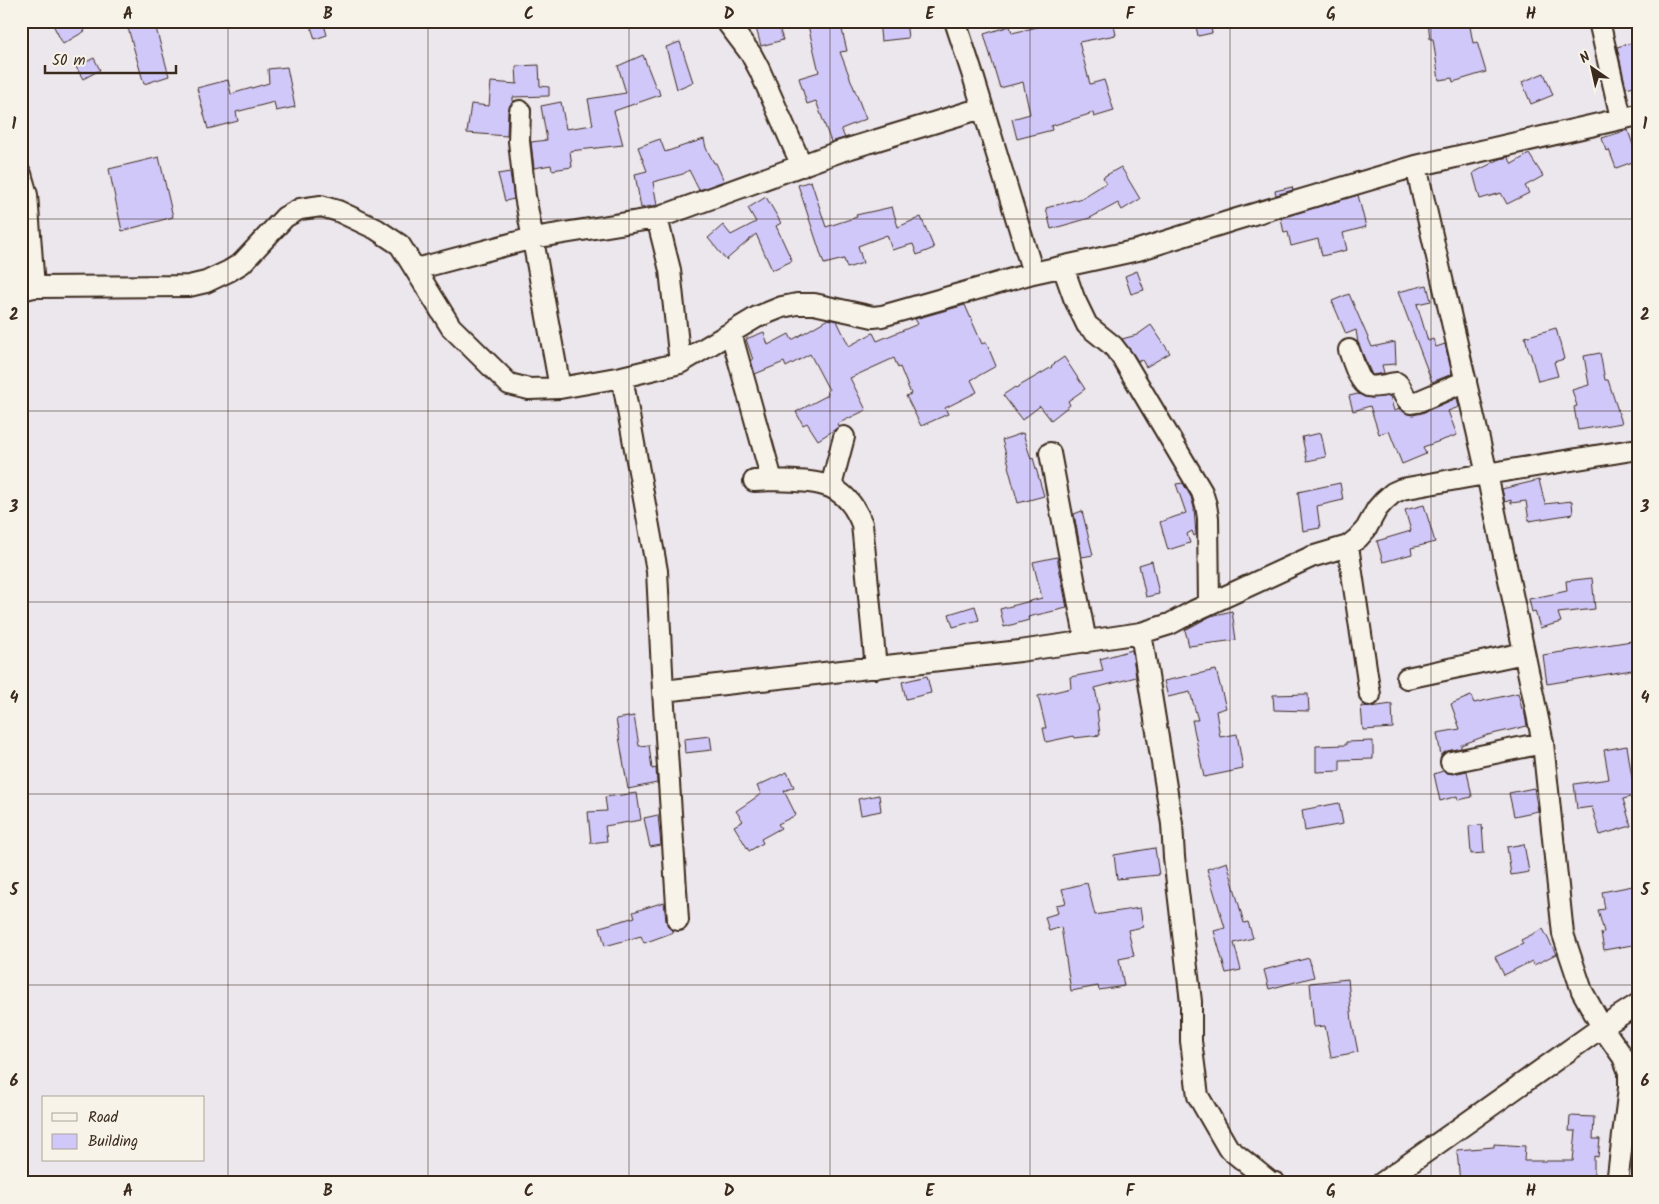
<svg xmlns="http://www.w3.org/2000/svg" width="1659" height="1204" font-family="Kalam,sans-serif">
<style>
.building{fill:#d1c8fa;stroke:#3b2a1e}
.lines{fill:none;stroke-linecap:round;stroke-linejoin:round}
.minor-casing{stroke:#3b2a1e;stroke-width:24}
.minor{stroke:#f7f3e8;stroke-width:20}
.grid{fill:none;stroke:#3b2a1e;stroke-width:1;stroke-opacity:0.55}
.neatline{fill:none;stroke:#3b2a1e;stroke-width:2}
.grid-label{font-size:16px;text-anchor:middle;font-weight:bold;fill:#3b2a1e}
</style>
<rect width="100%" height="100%" fill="#ece6ed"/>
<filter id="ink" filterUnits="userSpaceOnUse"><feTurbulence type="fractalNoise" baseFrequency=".02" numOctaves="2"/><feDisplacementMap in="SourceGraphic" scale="10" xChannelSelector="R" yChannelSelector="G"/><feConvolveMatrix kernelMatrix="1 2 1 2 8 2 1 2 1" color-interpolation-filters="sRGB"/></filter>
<g filter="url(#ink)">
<path class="building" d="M51 21H80L85 31 63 44Z
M126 21H154L169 76 144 84Z
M309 21H323L327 35 315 39Z
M754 21H777L783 40 761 46Z
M807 21H840L847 51 840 52 866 119 841 129 845 138 831 142 816 101 807 104 799 78 819 72Z
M879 21H906L908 38 881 41Z
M1063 21H1113L1116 35 1079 42 1090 84 1104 80 1114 111 1094 117 1093 113 1051 126 1052 130 1017 139 1012 119 1030 114 1023 82 1000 88 984 34 1010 26 1012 33Z
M1195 21H1210L1212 33 1198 36Z
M1428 21H1469L1473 43 1477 42 1486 72 1453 82 1452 78 1439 80 1433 39H1430Z
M1638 41V85L1626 88 1617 47Z
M680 42 693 82 677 89 666 47Z
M643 55 656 88H658L660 95 614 111 623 145 570 151 572 167 552 170 551 165 534 168 531 142 547 140 541 106 561 102 566 129 593 125 588 99 626 93 618 66Z
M94 58 100 70 83 79 76 67Z
M539 65 540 86 549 87V96L513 97V102L510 105 508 111 507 136 467 133 471 104 489 106 491 82 517 84 516 66Z
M287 67 295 107 276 111 274 102 236 112 238 121 208 129 197 88 228 80 231 94 269 83 268 69Z
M1544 73 1553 95 1531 104 1522 82Z
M1628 130 1638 160 1616 168 1609 150 1606 151 1602 138Z
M660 139 665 152 704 139 706 148 714 163H716L724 181 699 190 689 170 683 174 653 182 657 205 641 208 635 174 647 171 638 147Z
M1529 154 1543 176 1525 186 1529 193 1507 204 1501 193 1480 199 1473 173 1500 159 1508 157 1512 164Z
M159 157 173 217 122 231 109 169Z
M1121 167 1140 199 1122 210 1118 203 1090 218 1051 229 1046 208 1082 198 1106 183 1103 177Z
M510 172 514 199 505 201 498 174Z
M811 181 826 227 857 217 856 215 892 207 898 227 921 217 934 248 917 255 913 244 892 250 887 235 858 246 863 263 847 268 844 259 824 264 798 185Z
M1292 187 1293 190 1276 195 1275 191Z
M1358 195 1366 227 1343 233 1347 250 1322 256 1318 239 1291 246 1288 232 1284 233 1281 218Z
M766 197 781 223 776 226 792 261 772 270 756 234 726 260 708 238 723 225 731 235 756 222 748 208Z
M1137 271 1144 290 1131 294 1125 276Z
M1427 285 1431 301 1417 304 1428 341 1433 339 1436 347 1445 344 1452 374 1432 382 1398 292Z
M1349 294 1372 347 1395 342 1396 364 1382 365 1384 373 1372 375 1358 343 1356 330 1346 334 1332 301Z
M965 305 982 344 986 342 996 366 971 380 977 392 945 408 948 414 921 426 906 396 911 394 900 367 898 368 894 358 850 378 866 410 837 424 839 427 818 440 807 423 803 425 796 412 828 395 827 391 829 390 810 354 786 367 784 362 755 374 751 360H753L746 339 764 332 768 345 789 334 792 340 828 319 837 321 849 346 873 333 877 341 918 324 915 319Z
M1151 325 1170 353 1146 367 1142 360 1138 361 1122 339 1137 335Z
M1556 328 1564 359 1554 362 1558 376 1538 381 1530 352H1529L1525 337Z
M1600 353 1605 380H1608L1622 423 1578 430 1574 407 1577 406 1572 390 1589 385 1584 356Z
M1064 357 1085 389 1068 401 1070 405 1051 420 1040 406 1022 420 1003 395 1015 387 1016 388 1052 367 1051 366Z
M1358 394 1371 398 1390 396 1394 411 1400 409 1408 414 1413 415 1422 413 1457 398 1459 407 1448 411 1457 435 1423 447 1426 454 1402 464 1389 431 1379 434 1370 406 1353 411 1349 396Z
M1023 433 1031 459 1033 458 1044 496 1018 503 1008 466 1009 465 1002 440Z
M1321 433 1326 457 1307 461 1302 437Z
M1539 480 1545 504 1572 501 1573 514 1529 521 1526 501 1511 503V500L1505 502 1502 489Z
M1183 483 1191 497 1194 508 1196 535 1194 536 1192 531 1187 534 1190 543 1168 550 1160 522 1186 513 1176 484Z
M1340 483 1343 500 1317 506 1320 528 1303 531 1298 492Z
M1424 505 1435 542 1411 548 1412 554 1383 562 1377 541 1411 531 1405 510Z
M1082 511 1093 555 1082 557 1074 514Z
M1057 557 1067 608 1028 617 1029 620 1004 627 1000 609 1042 598 1033 562Z
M1152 561 1159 594 1146 597 1139 565Z
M1592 578 1595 609 1558 613 1561 622 1540 628 1535 611 1532 612 1529 599 1567 591 1566 581Z
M975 606 979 620 953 627 949 614Z
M1232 611 1236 640 1189 646 1185 630 1211 616Z
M1638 640V669L1547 684 1543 655Z
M1132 650 1136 677 1095 688 1099 710H1097L1100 735 1075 738 1074 736 1046 742 1043 728H1046L1038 696 1071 688 1070 677 1103 671 1100 659Z
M1216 670 1226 708 1216 711 1220 737 1237 734 1243 769 1204 777 1192 720H1198L1190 692 1168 697 1164 681Z
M927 676 931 693 906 699 902 682Z
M1518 693 1522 709H1524L1527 726 1488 735 1461 745V748L1448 751 1441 756 1437 733 1460 729 1451 704 1471 696 1474 703Z
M1308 694 1309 711 1274 710 1273 695Z
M1392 704 1393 728 1363 730 1361 706 1371 707Z
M634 716 639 746 649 745 652 769 656 768 657 783 628 789 616 719Z
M710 736 712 750 685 753 684 739Z
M1373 741V759L1340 760V771L1316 772V746L1346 745V742Z
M1627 746 1635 796 1623 799 1631 826 1600 835 1592 807 1577 809 1574 784 1609 779 1604 750Z
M1443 771 1448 773 1453 774 1467 771 1472 797 1458 800 1457 796 1440 801 1434 774Z
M787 772 794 787 784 791 796 815 778 824 781 828 761 839 763 843 749 851 734 826 743 821 736 811 761 794 757 786Z
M1534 788 1538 811 1514 816 1509 793Z
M637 793 641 820 605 826 607 841 591 843 588 812 607 811 605 797Z
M879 795 881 811 861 815 858 799Z
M1339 803 1343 824 1305 831 1302 810Z
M658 815 661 845 650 847 644 818Z
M1482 825 1484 853 1471 854 1469 826Z
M1524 844 1529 872 1511 875 1507 847Z
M1155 848 1159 875 1117 879 1114 855Z
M1227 862 1244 923 1248 922 1253 938 1234 943 1241 970 1226 973 1214 931 1225 928 1207 869Z
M1087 883 1095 915 1140 908 1143 927 1128 930 1134 956 1119 959 1124 986 1099 990 1098 986 1071 991 1061 927 1049 931 1045 917 1058 913 1056 905 1066 903 1062 889Z
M1638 885V944L1604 950 1601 933 1604 932 1598 910 1605 909 1602 892Z
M664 902 666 921 668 927 674 932 644 943 641 936 605 946 600 927 635 917 633 912Z
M1543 929 1556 954 1534 965 1532 961 1504 975 1495 957 1523 944 1521 940Z
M1309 958 1314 977 1269 989 1264 970Z
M1348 979 1352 1022 1358 1052 1331 1057 1325 1026 1314 1027 1310 983Z
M1570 1116 1594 1117 1593 1139H1600L1598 1157 1594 1156V1178L1527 1177V1183H1460L1457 1150 1494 1147V1144L1525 1146 1524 1161H1573L1576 1131H1569Z"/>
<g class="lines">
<g class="minor-casing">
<path id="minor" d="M726 21 751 54 759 69 802 166
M955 21 974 79 1033 273
M1599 21 1621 118
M520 111 519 141 525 196 560 388
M1416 166 1487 474 1543 743 1563 934 1582 991 1602 1027 1623 1057 1629 1072V1088L1617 1183
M21 174 27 195 34 287
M657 218 670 270 680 363
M1063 267 1074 298 1087 325 1113 346 1123 359 1202 492 1206 505 1208 518 1209 604
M416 269 533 238 657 218 841 151 982 108
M21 290 34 287 189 286 206 282 229 271 242 263 285 217 300 209 321 206 338 211 376 229 400 245 451 327 509 384 529 389 560 388 622 377 680 363 757 317 782 307 797 304H814L873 317 882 316 1033 273 1138 250 1237 219 1416 166 1638 115
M731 333 772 480C814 482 844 478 862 524L876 668
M1349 350C1352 358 1359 383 1368 386 1376 388 1388 384 1397 383 1404 389 1401 396 1411 403L1417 402 1466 381
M622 377 657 571 663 691 1020 651 1141 633 1172 824 1174 857 1191 1002V1041L1198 1096 1228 1148 1269 1181 1275 1183
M1050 453 1086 642
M754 481 772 480
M831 486 844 437
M1348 546 1370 695
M1141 633 1170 624 1194 611 1311 557 1348 546 1358 538 1366 529 1377 509 1384 501 1393 493 1402 489 1468 477 1638 449
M1407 678 1524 653
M663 691 678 920
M1451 762 1543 743
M1382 1183 1602 1027 1638 1004"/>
</g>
<use href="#minor" class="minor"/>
</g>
</g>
<path class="grid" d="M228 21V1183M428 21V1183M629 21V1183M830 21V1183M1030 21V1183M1230 21V1183M1431 21V1183M21 219H1638M21 411H1638M21 602H1638M21 794H1638M21 985H1638"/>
<rect width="1659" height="1204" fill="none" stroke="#f7f3e8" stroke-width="55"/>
<rect x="42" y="1096" width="162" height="65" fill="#f7f3e8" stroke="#aca397"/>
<rect x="52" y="1113" width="25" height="8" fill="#f7f3e8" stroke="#aca397"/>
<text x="88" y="1122" font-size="15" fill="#3b2a1e">Road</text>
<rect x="52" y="1134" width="25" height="15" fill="#d1c8fa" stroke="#aca397"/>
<text x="88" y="1146" font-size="15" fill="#3b2a1e">Building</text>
<g transform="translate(1592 68) rotate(326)" stroke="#f7f3e8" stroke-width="4" paint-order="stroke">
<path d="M0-4L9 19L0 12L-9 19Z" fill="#3b2a1e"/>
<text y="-8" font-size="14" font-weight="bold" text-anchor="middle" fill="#3b2a1e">N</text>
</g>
<path d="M45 65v8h131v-8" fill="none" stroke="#3b2a1e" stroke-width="2.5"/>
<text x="52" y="65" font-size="15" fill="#3b2a1e" stroke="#f7f3e8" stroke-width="4" paint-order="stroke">50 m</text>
<rect x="28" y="28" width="1604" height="1148" class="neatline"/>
<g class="grid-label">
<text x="128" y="19">A</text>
<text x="328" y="19">B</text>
<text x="529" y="19">C</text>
<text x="729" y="19">D</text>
<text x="930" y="19">E</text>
<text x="1130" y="19">F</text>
<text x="1331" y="19">G</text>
<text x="1531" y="19">H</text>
<text x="14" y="129">1</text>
<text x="1645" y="129">1</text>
<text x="14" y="320">2</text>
<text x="1645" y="320">2</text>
<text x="14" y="512">3</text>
<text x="1645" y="512">3</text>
<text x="14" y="703">4</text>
<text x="1645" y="703">4</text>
<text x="14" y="895">5</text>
<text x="1645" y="895">5</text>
<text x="14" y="1086">6</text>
<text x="1645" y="1086">6</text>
<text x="128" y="1196">A</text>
<text x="328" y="1196">B</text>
<text x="529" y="1196">C</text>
<text x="729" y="1196">D</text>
<text x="930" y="1196">E</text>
<text x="1130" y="1196">F</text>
<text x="1331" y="1196">G</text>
<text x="1531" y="1196">H</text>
</g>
</svg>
